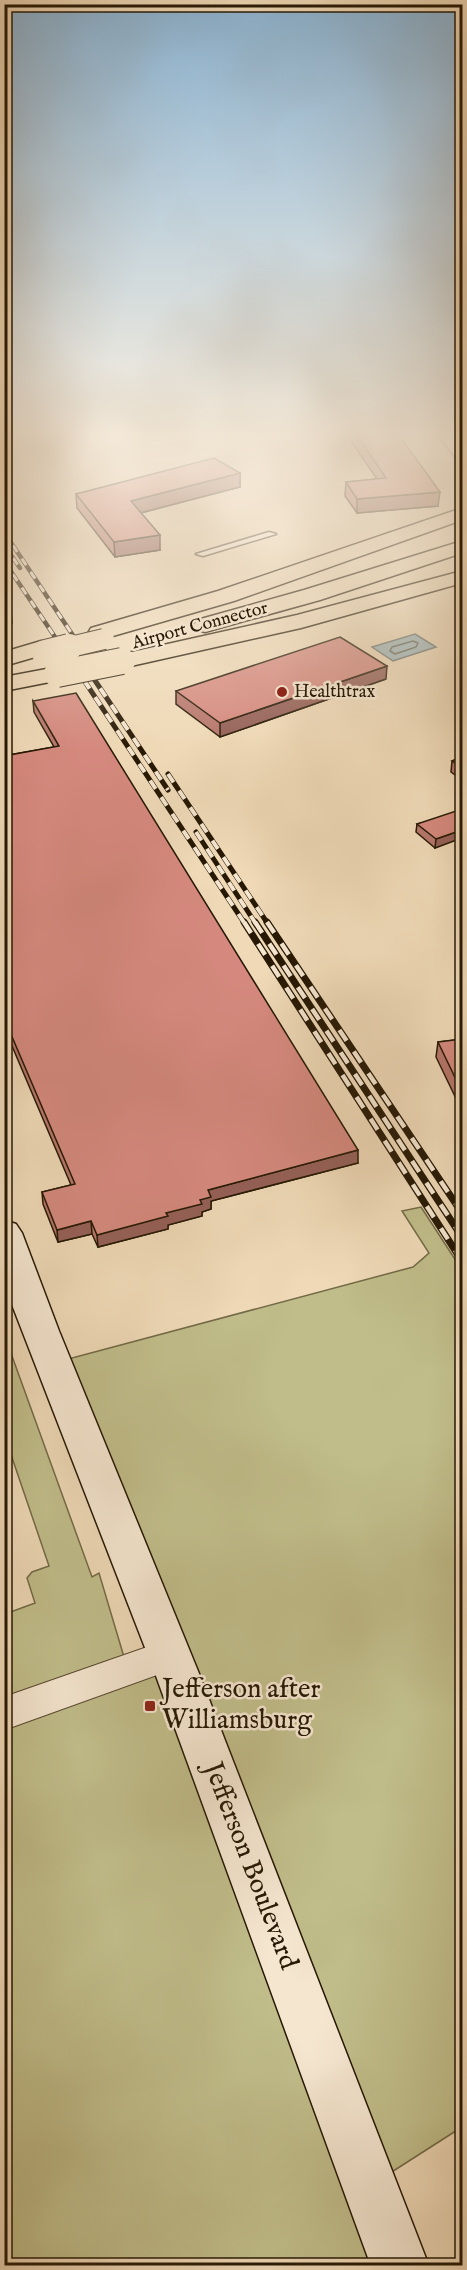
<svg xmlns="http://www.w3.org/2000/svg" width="467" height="2270" font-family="'IM FELL English',serif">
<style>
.green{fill:#c0bd8a;stroke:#736a47;stroke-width:1.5}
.water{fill:#a0b7bb;stroke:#6f7772;stroke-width:1.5}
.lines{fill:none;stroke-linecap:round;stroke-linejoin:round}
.shore{stroke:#636860;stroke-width:1.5}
.lane-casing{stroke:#584831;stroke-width:3}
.street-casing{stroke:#584831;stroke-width:2}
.secondary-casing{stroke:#261804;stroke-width:3}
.primary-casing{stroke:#261804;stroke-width:3}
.highway-casing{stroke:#261804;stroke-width:3}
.lane{fill:#f5e6d0;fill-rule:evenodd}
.street{fill:#f5e6d0;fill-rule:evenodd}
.secondary{fill:#f5e6d0;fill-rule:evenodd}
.primary{fill:#efd9b7;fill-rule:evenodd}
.highway{fill:#efd9b7;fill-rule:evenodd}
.rail-far2-casing{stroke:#261804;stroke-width:4.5}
.rail-far1-casing{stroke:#261804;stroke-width:5}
.rail-casing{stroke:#261804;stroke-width:7}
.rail-far2{stroke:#f5e6d0;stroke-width:3;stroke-dasharray:8;stroke-linecap:butt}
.rail-far1{stroke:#f5e6d0;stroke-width:4;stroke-dasharray:10;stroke-linecap:butt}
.rail{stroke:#f5e6d0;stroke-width:4.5;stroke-dasharray:13;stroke-linecap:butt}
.highway-bridge-far1-casing{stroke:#261804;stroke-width:22;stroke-linecap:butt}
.highway-bridge-casing{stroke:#261804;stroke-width:28;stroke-linecap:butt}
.highway-bridge-far1{stroke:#efd9b7;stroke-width:20}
.highway-bridge{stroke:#efd9b7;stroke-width:26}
.wall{fill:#b7766c;stroke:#261804;stroke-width:1.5}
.shaded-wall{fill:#956058;stroke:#261804;stroke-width:1.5}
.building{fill:#d5897e;stroke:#261804;stroke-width:1.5}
.poi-dot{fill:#8f2418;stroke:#f5e6d0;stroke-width:2}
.labels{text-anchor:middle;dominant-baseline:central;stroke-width:5;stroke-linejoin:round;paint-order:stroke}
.far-street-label{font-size:18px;fill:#261804;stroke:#f5e6d0}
.far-poi-label{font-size:18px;fill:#261804;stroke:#f5e6d0;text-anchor:start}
.near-poi-label{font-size:27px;fill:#261804;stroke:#f5e6d0;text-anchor:start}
.near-street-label{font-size:27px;fill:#261804;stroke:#f5e6d0}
</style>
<rect width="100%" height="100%" fill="#efd9b7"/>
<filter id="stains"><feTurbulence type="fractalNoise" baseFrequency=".00333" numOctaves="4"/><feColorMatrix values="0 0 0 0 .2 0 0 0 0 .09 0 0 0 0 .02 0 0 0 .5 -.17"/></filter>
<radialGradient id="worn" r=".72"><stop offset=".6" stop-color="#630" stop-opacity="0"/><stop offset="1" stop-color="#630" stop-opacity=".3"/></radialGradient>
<path class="green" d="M421 1207 462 1270V2127L373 2184 57 1362 413 1267 429 1253 402 1211Z
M4 1334 92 1577 99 1573 127 1667 168 1657 395 2265H5V1614L35 1603 27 1578 32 1572 49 1566 5 1437Z"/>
<path class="water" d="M415 634 436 647 393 661 372 647Z"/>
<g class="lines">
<path class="shore" d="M413 641 418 643 416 647 395 654 390 651 392 647Z"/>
<g class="lane-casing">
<path id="lane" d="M269 532 276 534 203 556 196 554Z"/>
</g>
<g class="street-casing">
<path id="street" d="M170 1639 182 1644 187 1655 182 1666 4 1730V1697Z"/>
</g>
<g class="secondary-casing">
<path id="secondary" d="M4 1220 16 1224 22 1233 59 1331 200 1676 429 2266H371L156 1676 4 1284Z"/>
</g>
<g class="primary-casing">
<path id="primary" d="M435 431H453L462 443V459L456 458Z"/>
</g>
<g class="highway-casing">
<path id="highway" d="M462 508V520L234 601 99 640 91 638 88 633 91 628 218 591Z
M462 541V553L320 600 205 632 197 630 194 625 197 620 304 590Z
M462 571V583L301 628 122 668 114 666 111 661 114 656 297 615Z
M41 641 49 643 52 648 49 653 4 666V652Z
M57 667 65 669 68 674 65 679 4 691V677Z"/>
</g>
<use href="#lane" class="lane"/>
<use href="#street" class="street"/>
<use href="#secondary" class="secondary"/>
<use href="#primary" class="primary"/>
<use href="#highway" class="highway"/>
<g class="rail-far2-casing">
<path id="rail-far2" d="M4 532 82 649
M4 545 20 568
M4 561 63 649"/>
</g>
<g class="rail-far1-casing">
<path id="rail-far1" d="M62 647 245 924
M81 647 90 661
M78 655 168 790
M168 774 268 924
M196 832 256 924"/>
</g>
<g class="rail-casing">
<path id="rail" d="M244 922 462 1261
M255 922 462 1237
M267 922 462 1213"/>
</g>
<use href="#rail-far2" class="rail-far2"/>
<use href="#rail-far1" class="rail-far1"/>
<use href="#rail" class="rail"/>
<g class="highway-bridge-far1-casing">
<path id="highway-bridge-far1" d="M62 649 104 639"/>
</g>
<g class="highway-bridge-casing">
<path id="highway-bridge" d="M45 653 69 647
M57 674 122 661"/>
</g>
<use href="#highway-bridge-far1" class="highway-bridge-far1"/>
<use href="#highway-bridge" class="highway-bridge"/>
</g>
<path class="wall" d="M352 431H396L438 506 357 513 345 496 346 482 377 479 352 443Z
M240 473V487L141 513 160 550 115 557 77 508 76 494Z
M386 679 220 737 176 704V691Z
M33 701 358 1163 211 1201V1209L202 1212V1216L168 1225V1229L98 1247 92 1234 58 1242 43 1204 42 1192 71 1185 4 1027V756L54 747 34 712Z
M462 757V780L451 772 452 761Z
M462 816 435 848 416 832 417 824Z
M462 1039V1111L436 1057 438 1042Z"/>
<path class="shaded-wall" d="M240 473V487L132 515 131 501Z
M440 492 438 506 357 513V499Z
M160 535V550L115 557 114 542Z
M11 613 12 623 4 624V614Z
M387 666 386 679 220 737V723Z
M462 830V838L435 848 436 839Z
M358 1150V1163L211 1201V1209L202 1212V1216L168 1225V1229L98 1247 97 1235 166 1213 200 1200 208 1190Z
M91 1221 92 1234 58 1242 57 1230Z"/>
<path class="building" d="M354 431H396L440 492 357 499 346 482 386 478Z
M214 458 240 473 131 501 160 535 114 542 76 494Z
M4 601 11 613 4 614Z
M340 637 387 666 220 723 176 691Z
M76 693 358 1150 208 1190 211 1197 200 1200 202 1204 166 1213 168 1216 97 1235 91 1221 57 1230 42 1192 75 1184 4 1018V756L59 746 33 701Z
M462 757V768L452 761Z
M456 811 462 816V830L436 839 417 824Z
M462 1039V1092L438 1042Z"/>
<linearGradient id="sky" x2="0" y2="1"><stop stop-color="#8bb5d6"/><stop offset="0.58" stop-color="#f8eedf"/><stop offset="1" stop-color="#f8eedf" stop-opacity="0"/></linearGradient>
<rect width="467" height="749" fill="url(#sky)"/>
<g class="poi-dot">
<circle cx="282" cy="692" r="6"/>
<rect x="144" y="1700" width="12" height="12" rx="3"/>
</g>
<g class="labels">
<g class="far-street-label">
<text transform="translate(200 626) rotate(-15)">Airport Connector</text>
</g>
<g class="far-poi-label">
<text x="294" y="692">Healthtrax</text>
</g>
<g class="near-poi-label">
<text x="162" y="1690">Jefferson after<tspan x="162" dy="31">Williamsburg</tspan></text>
</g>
<g class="near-street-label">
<text transform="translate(250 1866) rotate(69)">Jefferson Boulevard</text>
</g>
</g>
<rect width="467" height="2270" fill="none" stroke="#efd9b7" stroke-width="24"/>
<rect x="6" y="6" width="455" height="2258" fill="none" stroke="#261804" stroke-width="3"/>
<rect x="12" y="12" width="443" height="2246" fill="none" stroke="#261804" stroke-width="1.5"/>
<rect width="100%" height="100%" filter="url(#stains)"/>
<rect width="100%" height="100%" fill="url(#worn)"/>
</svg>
